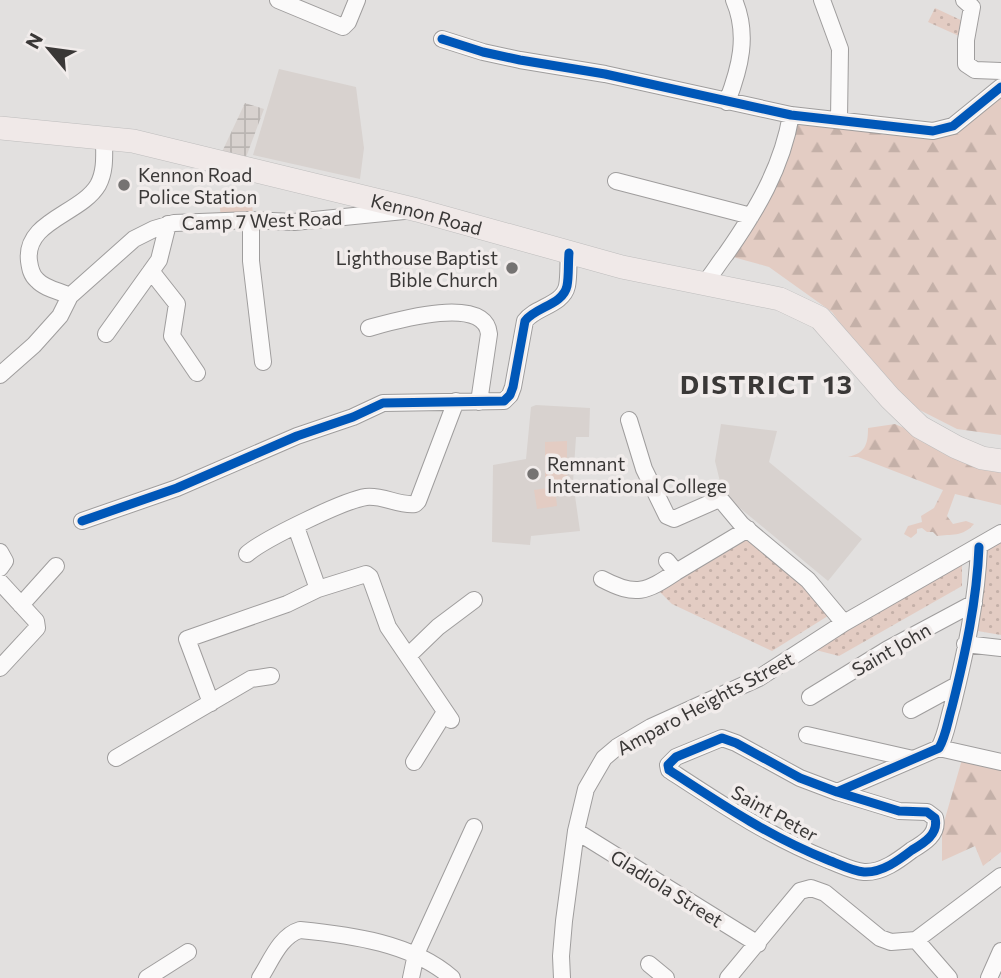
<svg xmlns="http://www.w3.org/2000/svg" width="1001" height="978" font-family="Commissioner,sans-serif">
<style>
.built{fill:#d8d2cf}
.industrial{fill:url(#industrial-grid)}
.green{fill:url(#green-dots)}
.forest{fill:url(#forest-firs)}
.pitch{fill:#e3ccc3}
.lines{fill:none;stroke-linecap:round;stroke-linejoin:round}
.minor-casing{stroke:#9f9d9d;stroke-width:18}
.highway-casing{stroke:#bebdbd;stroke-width:24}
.minor{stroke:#fbfafa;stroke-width:16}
.highway{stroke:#f0e9e8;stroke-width:23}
.cycleway-casing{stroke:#f1eceb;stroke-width:13}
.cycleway{stroke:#0057b8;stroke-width:9}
.poi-dot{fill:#757372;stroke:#f1eceb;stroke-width:2.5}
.labels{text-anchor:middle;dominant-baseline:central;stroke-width:7;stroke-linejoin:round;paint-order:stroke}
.poi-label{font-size:19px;fill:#3a3837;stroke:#f1eceb;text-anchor:start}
.street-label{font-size:19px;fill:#3a3837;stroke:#f1eceb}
.district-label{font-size:26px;font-weight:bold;letter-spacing:2px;fill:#3a3837;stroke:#f1eceb}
</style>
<defs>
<pattern id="industrial-grid" width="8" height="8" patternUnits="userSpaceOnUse" patternTransform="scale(1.75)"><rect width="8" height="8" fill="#d8d2cf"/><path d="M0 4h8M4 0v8" fill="none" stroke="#bab5b2"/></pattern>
<pattern id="green-dots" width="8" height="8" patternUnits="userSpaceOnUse" patternTransform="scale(1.75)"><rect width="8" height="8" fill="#e3ccc3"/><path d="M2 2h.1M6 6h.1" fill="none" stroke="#c4b0a8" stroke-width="1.8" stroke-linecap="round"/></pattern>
<pattern id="forest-firs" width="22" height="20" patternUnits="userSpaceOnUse" patternTransform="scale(1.75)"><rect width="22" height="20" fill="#e3ccc3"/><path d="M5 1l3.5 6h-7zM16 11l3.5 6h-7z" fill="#c4b0a8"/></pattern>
</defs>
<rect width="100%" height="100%" fill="#e2e0df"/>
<path class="built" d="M279 69 356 87 364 148 360 179 253 155Z
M536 405 590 408 589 437H576L573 482 580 531 531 536 530 545 492 542 493 465 526 459 531 407Z
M721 424 777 431 769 462 862 539 828 581 723 494 715 461Z"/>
<path class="industrial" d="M245 103 264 109 245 160 221 154Z"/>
<path class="green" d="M935 8 965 22 959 36 928 22Z
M750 531 831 614 772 651 672 604 657 589Z
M1001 532V635L972 630 990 538Z
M962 557V586L839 656 808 648Z"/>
<path class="forest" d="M1001 90V435L957 429 902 401 858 348 832 312 769 267 733 257 780 179 799 119 945 136C969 127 984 109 1001 90Z
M895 424 979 461 1001 460V505L955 494 947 516 953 524 966 521 974 524C963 537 951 534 937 536L933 532H927L922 528 917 529V533L911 538 904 534 908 526 922 522 921 516 934 508 943 490 858 457H848C865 453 868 445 868 428Z
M963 756 1001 764V852L983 866 975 846 942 861V829Z"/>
<path class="pitch" d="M251 196 253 214 221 218 219 200Z
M567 441V482H545V442Z
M555 487 557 506 537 509 534 490Z"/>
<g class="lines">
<g class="minor-casing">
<path id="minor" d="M278 0 343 27 348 22 357 0
M822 0 840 49 839 119
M964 0 972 7 966 40V64L975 70 1001 71
M442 39 483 52 520 60 605 74 791 115 933 131 953 126 1001 87
M727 102C740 68 749 35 734 0
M616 181 751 216
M251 220V261L263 362
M151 271 177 304 172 336 197 373
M703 285C712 275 718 264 726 254 756 211 782 168 791 115
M70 296C60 291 45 289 37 280 31 275 30 268 29 261 24 221 81 214 98 185 106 170 104 154 104 137
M369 328C394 321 485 294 489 334L479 402
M106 334 159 260 168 224
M0 375 34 345 60 316 70 296 134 239 154 229 174 223 251 220 294 222 404 211
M629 420 644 469 667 516 674 519 717 500 722 501 742 525 808 580 844 623
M82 521 177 488 297 436 353 417 383 403 504 401 510 395 513 387 525 321C535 307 563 305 567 286 569 276 568 263 569 253
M296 527 318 589
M0 552 5 561 0 568
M247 554C264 539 345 500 366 497 383 495 399 506 415 504L418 501 456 401
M667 561 676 572 748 529
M602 579C636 597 646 592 676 572
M0 582 36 621 37 628 0 668
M21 605 56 566
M965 644 1001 648
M408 656 438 627 474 600
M810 697 888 649 974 603
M211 703 187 639 287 604 318 589 366 574 370 577 388 627 451 720
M911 710 957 685
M807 735 913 759
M939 748 1001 762
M116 758 251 679 271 676
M414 762 445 712
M837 792 899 811 927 812 935 818C939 834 924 843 912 850 899 860 882 873 864 872 852 871 839 864 828 860 770 837 721 804 669 770L668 765 676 757 722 738 736 743 800 778 837 792 939 748C946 736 948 720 952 707 965 655 977 600 979 547
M576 831 758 944
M916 940 949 978
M649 964 666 978
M147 978 188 952
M260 978C271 961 280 936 300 930 351 935 412 943 452 978
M411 978 416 954 474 827
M562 978 561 956 564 921 576 831 586 789 604 758 617 747 651 727 759 678 844 623 1001 533
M728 978 800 891 811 888 825 893 880 938 891 942 916 940 1001 876
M989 978 1001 951"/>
</g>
<g class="highway-casing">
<g id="highway">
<path id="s1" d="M0 128 133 141 417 210 622 267 780 299 820 318 890 398 920 427 956 447 982 458 1001 461"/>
</g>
</g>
<use href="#minor" class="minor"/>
<use href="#highway" class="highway"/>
<g class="cycleway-casing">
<path id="cycleway" d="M442 39 483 52 520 60 605 74 791 115 933 131 953 126 1001 87
M82 521 177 488 297 436 353 417 383 403 504 401 510 395 513 387 525 321C535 307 563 305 567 286 569 276 568 263 569 253
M837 792 899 811 927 812 935 818C939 834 924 843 912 850 899 860 882 873 864 872 852 871 839 864 828 860 770 837 721 804 669 770L668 765 676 757 722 738 736 743 800 778 837 792 939 748C946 736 948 720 952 707 965 655 977 600 979 547"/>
</g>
<use href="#cycleway" class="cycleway"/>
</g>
<g class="poi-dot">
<circle cx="124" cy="185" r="7"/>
<circle cx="512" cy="268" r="7"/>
<circle cx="533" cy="474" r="7"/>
</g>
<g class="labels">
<g class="poi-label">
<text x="138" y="174">Kennon Road<tspan x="138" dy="22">Police Station</tspan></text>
<text x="498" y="257" text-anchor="end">Lighthouse Baptist<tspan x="498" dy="22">Bible Church</tspan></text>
<text x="547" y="463">Remnant<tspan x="547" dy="22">International College</tspan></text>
</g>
<g class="street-label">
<text stroke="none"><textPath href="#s1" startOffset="436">Kennon Road</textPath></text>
<text transform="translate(262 220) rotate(-2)">Camp 7 West Road</text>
<text transform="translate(891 649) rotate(-30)">Saint John</text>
<text transform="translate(705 703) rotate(-28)">Amparo Heights Street</text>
<text transform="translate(775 813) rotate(29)">Saint Peter</text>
<text transform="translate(667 888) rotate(32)">Gladiola Street</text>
</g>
<g class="district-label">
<text x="767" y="383">DISTRICT 13</text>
</g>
</g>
<g transform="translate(49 49) rotate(299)" stroke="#f1eceb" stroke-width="5" paint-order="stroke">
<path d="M0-5L12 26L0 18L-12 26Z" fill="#3a3837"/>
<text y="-10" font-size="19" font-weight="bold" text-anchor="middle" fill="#3a3837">N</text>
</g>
</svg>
